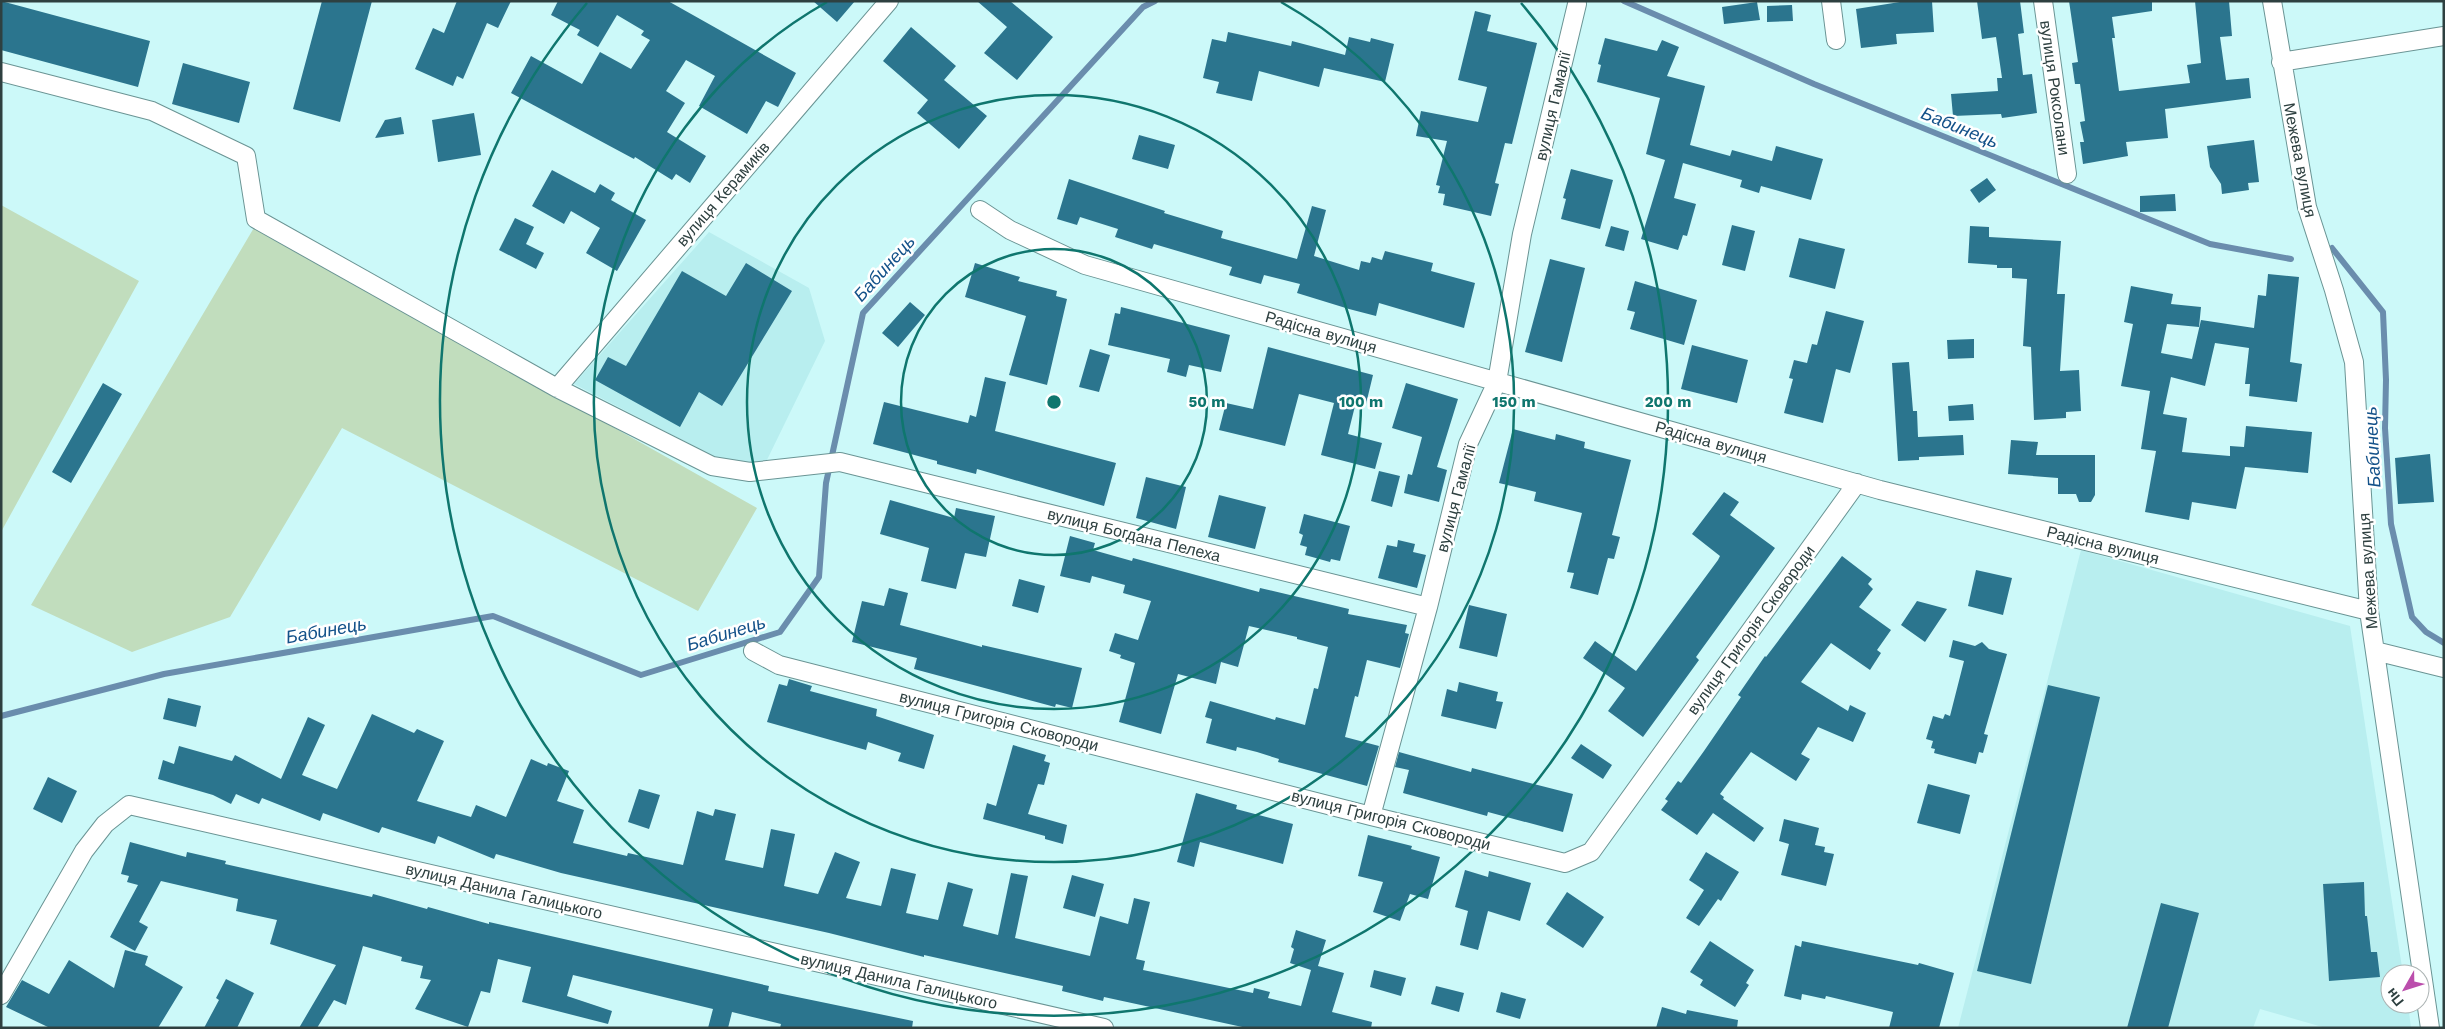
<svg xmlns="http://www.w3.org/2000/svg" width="2445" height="1029" font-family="'Work Sans',sans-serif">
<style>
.built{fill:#b8eeef}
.green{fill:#c1ddbd}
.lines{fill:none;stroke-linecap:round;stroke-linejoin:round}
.stream{stroke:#6a8dad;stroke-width:6}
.building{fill:#2b758e}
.minor-casing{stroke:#6a9494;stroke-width:20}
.minor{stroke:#fff;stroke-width:18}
.ring{fill:none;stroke:#0f766e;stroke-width:2.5}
.labels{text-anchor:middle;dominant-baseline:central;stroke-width:5;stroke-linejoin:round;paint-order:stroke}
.street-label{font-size:16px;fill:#2e4040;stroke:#fff}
.water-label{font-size:18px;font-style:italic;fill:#135189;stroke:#fff}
.centre{fill:#0f766e;stroke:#fff;stroke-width:2.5}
.ring-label{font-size:15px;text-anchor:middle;font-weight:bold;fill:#0f766e;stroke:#fff;stroke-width:5;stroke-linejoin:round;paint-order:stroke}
</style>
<rect width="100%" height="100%" fill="#ccf9f9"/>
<path class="built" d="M709 232 809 288 825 341 764 466 715 457 574 384Z
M2081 550 2350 626 2403 974H2390V1004H2408L2411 1028H2326L2260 1009 2253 1028H1958Z"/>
<path class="green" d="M1 205 139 281 1 532Z
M255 226 757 508 698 611 342 428 230 617 132 652 31 605Z"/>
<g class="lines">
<path class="stream" d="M1624 1 1814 84 2210 244 2291 259
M2332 248 2383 312 2386 380 2385 428 2391 524 2412 617 2426 632 2444 643
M1 716 164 674 493 616 641 675 780 632 819 577 826 483 863 313 1143 7 1155 1"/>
</g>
<path class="building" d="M1 1 150 41 138 87 1 50Z
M322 1H372L340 122 293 109Z
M457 1H511L498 28 487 23 463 79 457 76 453 86 415 69 433 28 444 33Z
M558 1H668L796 73 778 107 766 101 747 134 699 106 715 76 686 60 666 91 685 103 667 132 706 156 690 183 676 174 672 180 635 157 634 159 511 93 531 56 582 84 600 52 631 69 650 40 641 35 644 31 617 15 598 47 577 35 580 30 551 15Z
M813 1H855L837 22Z
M977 1H1010L1053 37 1017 80 984 53 1007 27Z
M1906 1H1932L1934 32 1896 34 1897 44 1861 48 1856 9Z
M1977 1H2020L2024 33 2018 34 2023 75 2032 74 2037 113 2002 118 2001 114 1953 116 1951 94 1998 91 1997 78H2002L1996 37 1982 39Z
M2069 1H2152V11L2112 17 2115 38H2112L2119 91 2190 83 2187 65 2201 63 2195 1H2229L2232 36 2220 37 2226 80 2249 78 2251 98 2165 109 2168 138 2126 142 2128 156 2083 164 2080 142H2084L2080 122 2085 121 2080 84H2075L2072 63 2078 62Z
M1757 2 1760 20 1724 24 1722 7Z
M1792 5 1793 21 1767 22V6Z
M1475 11 1491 15 1487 31 1537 43 1512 144 1505 143 1495 183 1499 184 1491 216 1443 205 1445 194 1438 193 1440 186 1436 185 1447 141 1416 136 1421 111 1478 122 1487 87 1458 80Z
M911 27 956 66 944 80 987 116 959 149 917 113 928 100 883 61Z
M1228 32 1291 46 1292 41 1345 55 1349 37 1370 42 1371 38 1394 44 1385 82 1324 68 1319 87 1259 71 1252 101 1216 93 1219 82 1203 78 1212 39 1226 42Z
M1605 38 1657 51 1662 40 1679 47 1667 76 1705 86 1690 145 1730 156 1732 150 1772 161 1776 146 1823 159 1811 200 1761 186 1759 193 1740 187 1742 180 1683 163 1674 198 1696 204 1687 236 1683 235 1678 250 1641 239 1665 160 1646 154 1660 98 1597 82 1601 65 1598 64Z
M183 63 250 82 239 123 172 104Z
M474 113 481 155 438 162 432 120Z
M401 117 404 134 375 138 385 120Z
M1139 135 1175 145 1168 169 1132 159Z
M2254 140 2259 182 2248 183 2249 190 2222 194 2221 184 2210 167 2207 146Z
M1571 169 1613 180 1600 229 1561 219 1566 199 1563 198Z
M552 170 595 193 600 184 615 193 611 200 646 220 617 271 586 253 600 228 571 211 564 224 532 206Z
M1987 178 1996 190 1979 203 1970 190Z
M1069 179 1165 211 1164 213 1223 231 1221 238 1297 259 1312 206 1326 210 1314 256 1359 270 1361 261 1370 263 1372 257 1382 260 1385 251 1433 263 1431 271 1475 283 1464 328 1379 303 1376 316 1349 309 1297 293 1300 284 1264 275 1261 284 1229 275 1232 267 1154 244 1152 249 1115 237 1118 229 1080 217 1077 225 1057 219Z
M2175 194 2176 211 2140 212V196Z
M515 218 534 227 526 244 544 253 536 269 499 250Z
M1732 225 1755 231 1745 271 1722 265Z
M1611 226 1629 231 1624 251 1605 246Z
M1970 226 1989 227V237L2061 241 2057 294H2065L2060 371 2079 370 2081 411 2066 412V418L2034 420 2031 347 2023 346 2027 279 2012 278V268H1997V265L1968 263Z
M1799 238 1845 249 1835 289 1789 277Z
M1550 259 1585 268 1562 362 1525 352Z
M746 263 792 291 722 406 699 392 680 427 595 380 608 357 626 366 682 271 726 296Z
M975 263 1020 277 1018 281 1057 291 1056 296 1067 299 1047 385 1009 375 1026 316 965 297Z
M2268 274 2299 277 2290 362 2302 364 2297 402 2249 396 2250 384H2245L2249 348 2215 343 2205 386 2171 377 2163 414 2187 418 2182 452 2230 456V446L2244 447 2246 426 2312 432 2308 473 2245 467 2236 509 2192 502 2189 520 2145 512 2156 451 2141 449 2150 391 2121 386 2133 324 2124 322 2131 286 2173 294 2171 304 2201 307 2199 327 2167 324 2161 353 2192 359 2201 320 2254 328 2258 295 2266 296Z
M1635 281 1697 300 1684 345 1630 329 1635 312 1627 310Z
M910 302 925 315 898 347 882 333Z
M1121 307 1230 335 1221 372 1189 365 1186 377 1167 372 1170 359 1108 345 1115 313 1120 314Z
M1826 311 1864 321 1850 373 1836 369 1823 423 1784 413 1793 379 1789 378 1794 360 1807 363 1812 344 1817 345Z
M1974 339V358L1948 359 1947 340Z
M1692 345 1748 360 1737 403 1681 389Z
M1268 347 1373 375 1366 404 1356 402 1348 434 1382 443 1375 469 1321 455 1334 403 1299 394 1285 446 1219 430 1226 403 1253 409Z
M1090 349 1110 355 1099 392 1079 387Z
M1909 362 1913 411H1917L1918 437 1963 435 1964 455 1919 457V460L1898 461 1892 363Z
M985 377 1006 382 995 431 1116 463 1104 506 977 469 976 474 937 464V461L873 444 884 402 968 423 970 415 976 417Z
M103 383 122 394 71 483 52 472Z
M1406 383 1458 399 1437 467 1447 470 1439 502 1404 493 1408 474 1412 475 1422 437 1392 428Z
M1973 404 1974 420 1949 421 1948 406Z
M1513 429 1555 440 1556 434 1585 442 1584 448 1631 460 1612 535 1620 537 1614 559 1608 558 1598 595 1570 588 1574 573 1567 572 1582 513 1534 501 1536 492 1499 483Z
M2011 440 2038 442 2036 455H2095V495L2091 502H2079L2076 494H2058V478L2008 474Z
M2430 454 2434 502 2398 504 2395 458Z
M1379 471 1400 476 1392 507 1371 501Z
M1146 477 1186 487 1176 529 1136 518Z
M1724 492 1739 502 1730 515 1775 548 1696 657 1699 660 1643 737 1608 711 1625 688 1583 658 1595 641 1636 671 1718 560 1720 556 1692 534Z
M1219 495 1266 507 1255 549 1208 537Z
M890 500 954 518 956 508 995 516 986 557 965 553 956 589 921 581 929 548 880 534Z
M1304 514 1350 526 1340 561 1331 559 1330 562 1305 555 1307 547 1300 545 1303 535 1299 533Z
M1070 536 1095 543 1093 550 1132 561 1133 558 1259 592 1260 588 1349 609 1348 614 1407 625 1405 633 1409 634 1400 668 1367 660 1358 697 1355 696 1345 737 1379 746 1367 786 1278 762 1279 759 1257 752 1237 747 1236 751 1206 743 1212 719 1205 717 1210 701 1275 720 1276 717 1305 725 1314 688 1318 689 1328 647 1297 639V637L1249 626 1238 667 1221 662 1216 684 1178 674 1161 734 1119 722 1135 663 1120 658 1121 655 1109 651 1115 633 1138 640 1151 601 1123 593 1125 585 1092 576 1090 583 1060 576Z
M1398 540 1415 544 1413 552 1426 555 1417 588 1378 578 1387 545 1397 547Z
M1842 556 1872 579 1868 584 1873 589 1859 607 1891 630 1877 650 1881 653 1870 670 1831 643 1801 682 1848 711 1850 705 1866 713 1853 742 1818 727 1801 754 1810 759 1796 781 1751 752 1720 794 1724 797 1723 799 1764 828 1754 842 1713 813 1697 835 1661 810 1668 801 1665 799 1678 781 1681 783 1704 751 1741 697 1738 695 1765 656 1766 657Z
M1976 570 2012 578 2003 615 1968 606Z
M1019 579 1045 586 1038 613 1012 606Z
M889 588 908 593 900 625 982 647V645L1082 668 1072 708 1056 704 1055 707 914 669 917 658 852 642 862 601 884 606Z
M1917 601 1947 609 1925 642 1901 625Z
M1469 605 1507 614 1497 657 1459 648Z
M1953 640 1975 646 1982 642 1989 649 2007 654 1984 734 1988 735 1983 753 1979 752 1976 764 1934 753 1935 749 1931 748 1933 741 1926 739 1933 716 1943 719 1945 714 1950 716 1964 661 1949 657Z
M789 679 812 686 810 691 877 709 876 716 934 735 924 769 898 761 901 753 868 742 866 750 767 722 779 684 787 686Z
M1459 682 1498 692 1496 701 1503 702 1496 729 1441 716 1447 689 1457 692Z
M2048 685 2100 697 2031 984 1977 971Z
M168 698 201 706 196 727 163 719Z
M372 714 414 733 417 729 444 741 417 801 471 817 476 805 506 817 531 759 547 766 548 763 569 771 557 801 584 810 573 843 627 856 628 853 683 865 697 811 713 816 715 809 736 814 725 860 763 868 771 829 795 834 784 886 818 894 835 852 860 862 846 898 881 906 891 868 916 874 906 913 938 920 948 882 973 889 963 926 998 935 1011 873 1028 876 1015 938 1090 956 1100 916 1128 924 1134 898 1150 902 1136 959 1145 961 1143 970 1253 993 1254 988 1270 992 1268 998 1301 1006 1311 970 1290 963 1294 949 1291 947 1296 930 1326 940 1318 966 1344 973 1332 1012 1372 1022 1371 1028H1247L1104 997 1103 1001 1062 991 1063 986 924 955V957L829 933 561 873 496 854 494 859 438 836 435 844 382 827 379 833 323 813 320 821 262 798 259 804 236 794 231 804 213 795 158 779 163 760 174 764 179 746 232 761 235 755 281 779 308 717 325 725 302 775 337 789Z
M1581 744 1612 765 1603 779 1571 758Z
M1013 745 1046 755 1044 761 1050 763 1044 785 1038 784 1028 814 1067 825 1063 844 1045 839V836L983 819 987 803 996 806Z
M1399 752 1471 772 1472 768 1573 794 1563 832 1488 812 1487 816 1403 793 1409 770 1395 767Z
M48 777 77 791 62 823 33 809Z
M1928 784 1970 795 1960 834 1917 823Z
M639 789 660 795 649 829 628 822Z
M1196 793 1237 805 1236 809 1293 824 1283 864 1200 842 1194 867 1177 862Z
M1784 819 1819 828 1815 845 1825 847 1824 852 1834 854 1826 886 1781 875 1789 844 1779 841Z
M1368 835 1412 846 1411 849 1440 857 1428 899 1410 894 1400 921 1373 912 1383 882 1358 876Z
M130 842 186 857 187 852 226 861 225 864 372 897 373 894 427 909 428 907 489 924V922L769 986 768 991 913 1021 912 1028H780L781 1024 732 1012 728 1028H708L713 1009 573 975 567 996 612 1011 608 1024 522 1002 531 967 498 959 490 993 481 991 468 1027 415 1009 431 980 420 978 423 966 401 961 402 957 363 946 346 1005 334 1000 317 1028H299L336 965 270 944 277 920 236 911 238 899 161 881 139 922 148 927 135 951 110 937 138 885 127 882 129 876 121 874Z
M1706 852 1739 872 1721 901 1718 899 1699 926 1686 918 1704 890 1689 880Z
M1465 870 1488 877 1489 871 1531 883 1520 921 1488 911 1478 950 1460 945 1468 911 1455 907Z
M1072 875 1104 884 1095 917 1063 908Z
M2364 882 2365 916H2367L2371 952H2377L2380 977 2329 981 2323 884Z
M1567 892 1604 917 1583 948 1546 924Z
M2161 903 2199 913 2168 1028H2127Z
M1710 941 1754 970 1746 983 1749 985 1735 1007 1700 985 1703 980 1690 972Z
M1802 941 1918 965 1919 963 1954 973 1939 1028H1889L1893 1012 1826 996 1825 999 1802 994 1801 1000 1784 996 1795 945 1801 947Z
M125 950 148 956 145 965 183 987 158 1028H50L6 1007 22 980 49 994 69 960 114 988Z
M1374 970 1406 978 1401 996 1370 987Z
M226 979 254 993 237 1028H204L219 1000 216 998Z
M1436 986 1464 993 1459 1012 1431 1004Z
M1501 992 1526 999 1520 1019 1496 1012Z
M1662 1007 1686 1014 1687 1010 1738 1020 1737 1028H1656Z"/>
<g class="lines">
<g class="minor-casing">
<path id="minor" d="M1831 1 1836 40
M2043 1 2067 174
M2272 1 2307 207 2334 290 2354 362 2369 611 2430 1028
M2281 62 2444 36
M1 72 152 111 246 156 256 219 557 388 712 466 750 472 840 462 1428 607
M980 210 1010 230 1085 265 1880 490 2369 611
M557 388 889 1
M753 651 779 665 1371 816 1565 863 1591 852 1857 483
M2375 651 2444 668
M1371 816 1428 607 1468 444 1497 382 1522 234 1577 4
M1 995 84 851 105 824 129 805 1104 1028"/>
</g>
<use href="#minor" class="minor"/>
</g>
<g class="ring">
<circle cx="1054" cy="402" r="153"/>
<circle cx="1054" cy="402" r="307"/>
<path d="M1281 2A460 460 0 1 1 827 2"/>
<path d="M1521 3A614 614 0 1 1 587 3"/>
</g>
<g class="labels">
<g class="street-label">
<text transform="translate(2055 88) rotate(82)">вулиця Роксолани</text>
<text transform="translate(1553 106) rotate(-77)">вулиця Гамалії</text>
<text transform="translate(2300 160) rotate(79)">Межева вулиця</text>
<text transform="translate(723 194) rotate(-49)">вулиця Керамиків</text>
<text transform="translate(1321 332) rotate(16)">Радісна вулиця</text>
<text transform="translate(1711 442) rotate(16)">Радісна вулиця</text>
<text transform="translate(1456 498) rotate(-75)">вулиця Гамалії</text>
<text transform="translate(1134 535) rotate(14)">вулиця Богдана Пелеха</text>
<text transform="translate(2103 545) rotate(14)">Радісна вулиця</text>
<text transform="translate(2368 571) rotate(-94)">Межева вулиця</text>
<text transform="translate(1751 630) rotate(-54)">вулиця Григорія Сковороди</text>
<text transform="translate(999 721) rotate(14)">вулиця Григорія Сковороди</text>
<text transform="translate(1391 820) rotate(14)">вулиця Григорія Сковороди</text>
<text transform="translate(504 891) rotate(13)">вулиця Данила Галицького</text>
<text transform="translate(899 981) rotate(13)">вулиця Данила Галицького</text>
</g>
<g class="water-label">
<text transform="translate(1960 127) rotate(22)">Бабинець</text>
<text transform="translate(884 268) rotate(-48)">Бабинець</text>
<text transform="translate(2372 447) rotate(-93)">Бабинець</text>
<text transform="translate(326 630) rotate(-10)">Бабинець</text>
<text transform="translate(726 633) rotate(-17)">Бабинець</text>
</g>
</g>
<circle cx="1054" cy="402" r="8" class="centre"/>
<g class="ring-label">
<text x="1207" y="407">50 m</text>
<text x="1361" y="407">100 m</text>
<text x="1514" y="407">150 m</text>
<text x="1668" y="407">200 m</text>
</g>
<rect width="2445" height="1029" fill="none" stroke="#2e4040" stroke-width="5"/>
<g transform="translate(2405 989) rotate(231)"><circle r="24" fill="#ffffff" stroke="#abb3b3"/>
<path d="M0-4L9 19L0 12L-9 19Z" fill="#bb4eac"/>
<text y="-8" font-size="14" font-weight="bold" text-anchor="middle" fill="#2e4040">Пн</text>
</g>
</svg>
